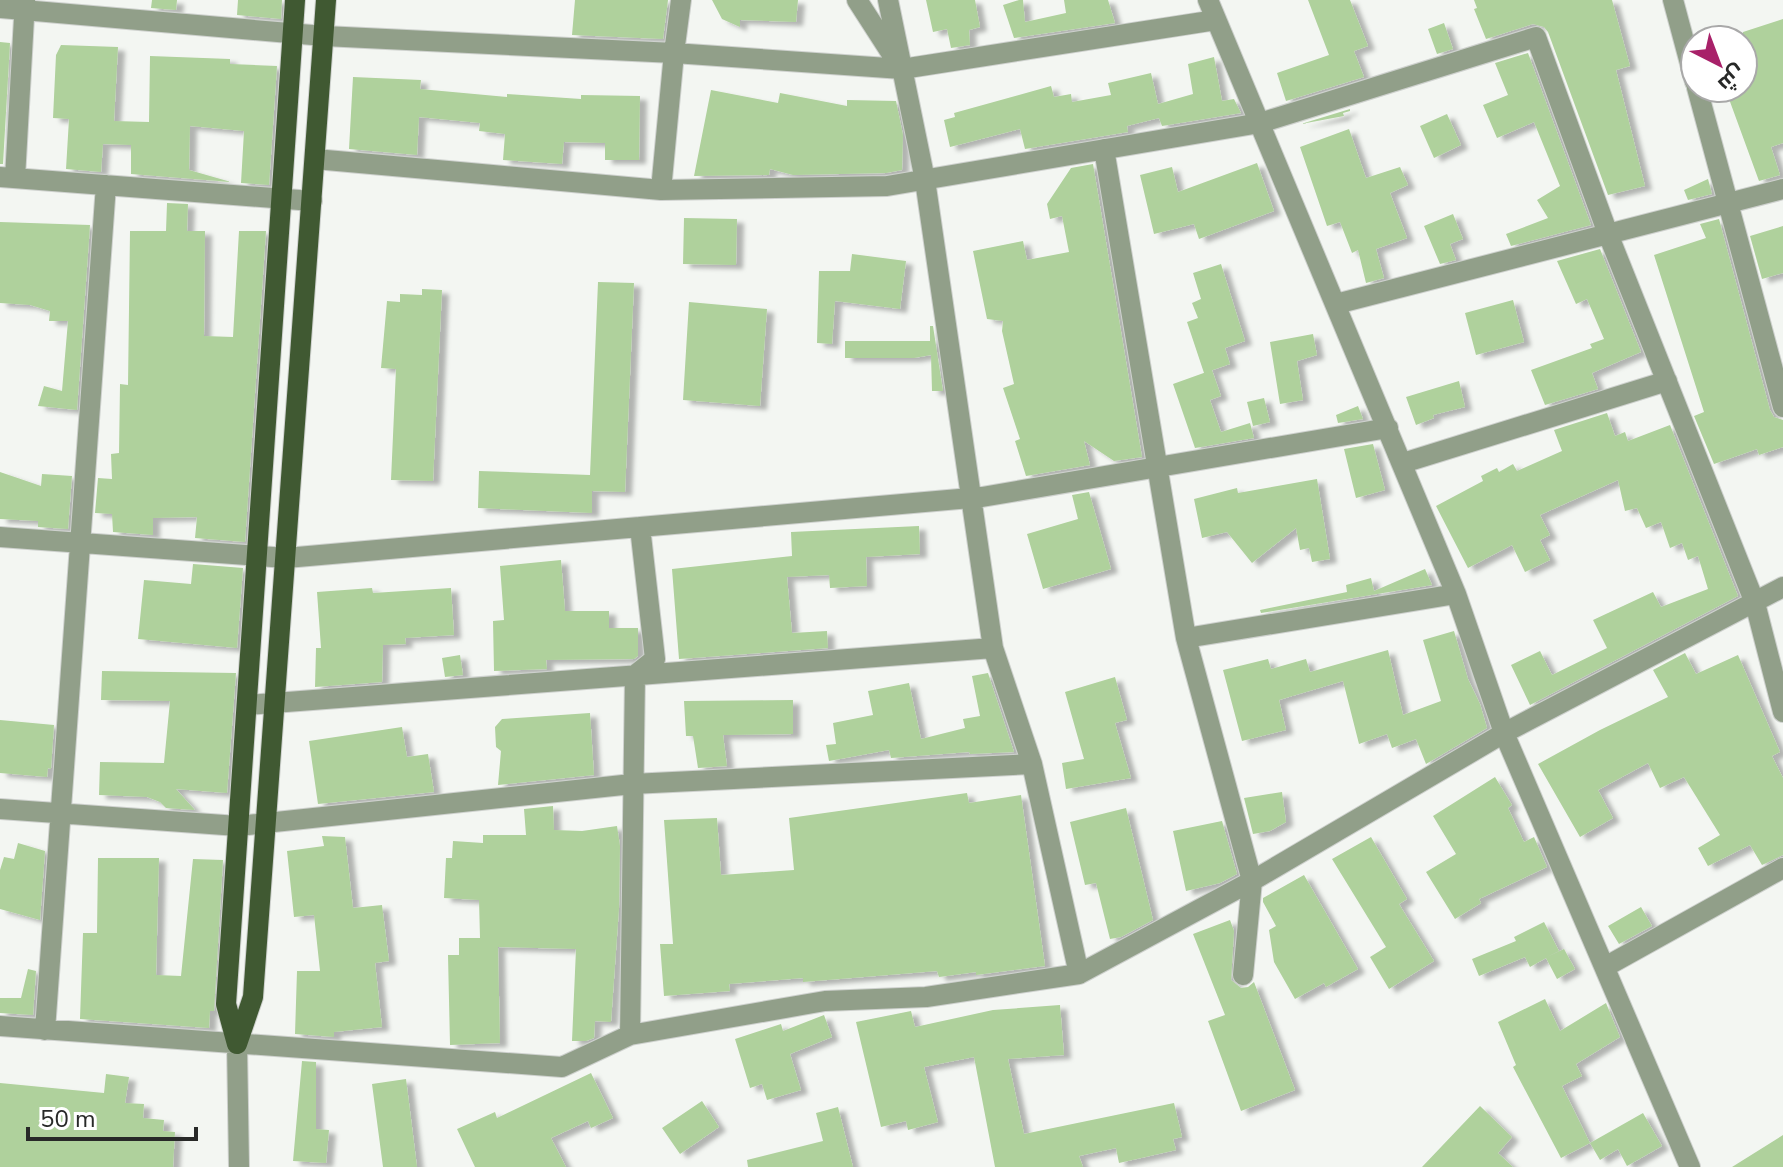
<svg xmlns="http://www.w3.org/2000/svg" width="1783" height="1167" font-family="'Nunito Sans',Cairo,sans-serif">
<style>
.building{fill:#afd19c;filter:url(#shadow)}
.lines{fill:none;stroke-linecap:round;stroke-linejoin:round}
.minor-casing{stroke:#ced1ce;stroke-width:22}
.major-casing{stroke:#ced1ce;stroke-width:22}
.minor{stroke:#919f89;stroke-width:20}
.major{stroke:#405932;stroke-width:20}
</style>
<defs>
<filter id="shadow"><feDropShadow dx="7" dy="4" stdDeviation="2" flood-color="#0004"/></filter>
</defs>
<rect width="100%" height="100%" fill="#f3f6f2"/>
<path class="building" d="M152 0H177L176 10 151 8Z
M238 0H282L281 19 237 15Z
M575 0H668L663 39 572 35Z
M712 0H798L796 22 740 20V27L722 19Z
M926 0H975L980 27 969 30 970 45 951 48 947 29 933 32Z
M1019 0H1023L1025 22 1066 13 1064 0H1108L1115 23 1014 38 1003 5Z
M1308 0H1350L1368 46 1354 51 1364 77 1286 101 1277 73 1329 55Z
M1474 0H1612L1630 66 1616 70 1645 186 1608 195 1548 32 1544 27 1533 24 1486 39 1474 9 1477 8Z
M1783 19V143L1771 147 1780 175 1759 181 1725 88H1743V32Z
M1444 23 1453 49 1437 54 1428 29Z
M0 42 10 43 3 164H0Z
M61 45 118 47 114 121 149 122 150 56 230 59V64L277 66 269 185 241 183 244 131 190 126 189 170 231 182 131 174V145L103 144 101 172 66 169 69 119 53 118 56 55Z
M1528 53 1591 225 1511 246 1506 234 1548 218 1537 200 1560 186 1534 122 1497 138 1483 105 1508 95 1495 63Z
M1214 57 1222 101 1234 99 1241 113 1162 126 1159 118 1127 126 1128 132 1025 149 1020 129 950 147 944 120 955 117 954 113 1051 86 1054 97 1071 94 1072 102 1111 95 1108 83 1151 73 1158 104 1193 94 1188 64Z
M353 77 421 80 420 89 507 97V94L581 99V95L640 96 639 160H605V143L564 142 562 164 503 160 505 134 479 131 480 123 419 117 417 155 349 149Z
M711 90 778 103 780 93 847 106V100L896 101 903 135 902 170 886 173 793 175 770 169 769 175 694 176Z
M1350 109V111L1343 113 1344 116 1301 124Z
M1447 114 1461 145 1434 158 1420 126Z
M1349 129 1366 178 1400 167 1408 185 1390 193 1407 238 1376 249 1384 278 1366 283 1358 250 1352 253 1340 222 1327 226 1300 147Z
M1257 163 1274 211 1199 239 1194 224 1154 234 1140 175 1172 167 1178 192Z
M1093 164 1142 457 1114 461 1084 441 1090 465 1026 476 1015 441 1020 439 1003 388 1014 384 1002 331 1003 321 987 319 973 251 1023 241 1027 260 1069 252 1062 216 1050 219 1047 204 1071 168Z
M1708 179 1712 194 1688 200 1684 190Z
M167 203 188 204 187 231H205L204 336 233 337 239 231H266L245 542 195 538 197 517 153 518V535L113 532 112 514 95 513 98 478 112 479 111 454 119 453 120 384 128 385 130 231H166Z
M1453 214 1463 239 1450 244 1456 260 1440 264 1424 226Z
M684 218 737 219 736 265 683 264Z
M1719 219 1770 410 1774 417 1783 420V447L1759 455 1757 449 1714 464 1694 416 1704 412 1654 255 1706 238 1700 224Z
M0 222 90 225 77 410 38 406 44 386 62 391 68 321H49L50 311 30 305 0 303Z
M1783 226V273L1762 279 1750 236Z
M1600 249 1641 352 1592 373 1598 389 1545 405 1531 370 1592 348 1590 344 1604 339 1587 299 1576 304 1557 261Z
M852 254 906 261 900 309 835 301 832 344 817 343 819 271H850Z
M1221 264 1245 341 1225 348 1230 364 1204 373 1187 322 1198 318 1192 303 1201 299 1193 273Z
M598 282 634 283 625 492 592 491V513L478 508 479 471 590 475Z
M422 289 442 290 433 481 391 480 396 369 381 368 387 301 400 302V294L422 295Z
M1513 300 1524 342 1476 355 1465 313Z
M689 302 767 309 760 406 683 400Z
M930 326H933L943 391H932L931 355 914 358H845V341H930Z
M1313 334 1317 355 1297 361 1303 400 1280 404 1270 342Z
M1212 370 1221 396 1210 400 1221 432 1250 423 1254 438 1195 448 1173 384Z
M1459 381 1465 407 1433 415 1434 418 1416 425 1406 397Z
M1264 398 1270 422 1253 426 1247 402Z
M1358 406 1363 419 1338 423 1336 415Z
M1607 413 1615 436 1625 432 1628 441 1670 425 1738 596 1530 705 1511 665 1540 651 1552 675 1607 648 1593 620 1653 592 1661 607 1708 589 1698 556 1688 560 1682 543 1670 548 1661 522 1646 528 1637 508 1625 511 1618 480 1540 515 1550 535 1540 540 1550 560 1525 572 1512 545 1468 568 1436 506 1483 481 1481 476 1497 468 1499 472 1513 464 1517 471 1562 451 1554 430Z
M1373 444 1385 490 1356 498 1344 449Z
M0 472 41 486 42 474 72 476 68 529 38 527V521L0 519Z
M1317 479 1330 559 1312 562 1309 548 1300 550 1296 528 1252 563 1227 532 1202 538 1194 499 1237 488 1238 493Z
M1089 492 1111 569 1043 589 1027 534 1078 519 1072 495Z
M919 526 920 554 866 557 867 586 830 588 829 575 787 577 792 633 827 631 828 648 679 659 672 569 792 556 791 532Z
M561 560 565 611H609V628H638V656L634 659 546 660 547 669 494 671 493 621 504 620 500 566Z
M193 564 243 568 237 648 138 639 144 580 191 584Z
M1425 569 1432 585 1261 613 1260 610 1347 592 1346 585 1371 578 1374 591Z
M372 588 373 593 451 588 454 635 405 638 406 644 383 645 382 682 315 687 316 648H321L317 592Z
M1454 631 1468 679 1480 704 1487 728 1426 764 1416 739 1392 748 1387 734 1359 744 1343 681 1279 700 1286 730 1242 741 1223 670 1268 659 1271 669 1306 659 1310 672 1388 650 1403 715 1441 701 1423 640Z
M1685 653 1696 674 1738 655 1780 752 1772 756 1783 778V855L1762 865 1750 845 1708 866 1698 848 1720 835 1684 777 1660 788 1648 763 1598 790 1613 818 1580 837 1538 764 1600 730 1668 697 1653 670Z
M460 655 463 675 445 677 442 658Z
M102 671 236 673 227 793 176 789 195 810 166 808 160 802 147 797 99 795 100 762 164 763 170 701 101 700Z
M988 673 1014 752 970 754 969 752 891 758 889 750 829 761 826 745 836 744 833 723 873 715 868 691 909 683 921 739 965 728 963 719 980 716 972 676Z
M1115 677 1127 720 1115 723 1131 778 1066 789 1062 763 1084 759 1065 692Z
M793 700V734L723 735 727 766 698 768 693 736H686L684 701Z
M590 713 594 775 498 785 501 751 496 747 495 727 502 719Z
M0 720 54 725 51 769 48 768 47 777 0 773Z
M402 727 407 757 428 754 434 792 318 804 309 741Z
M1495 777 1512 805 1508 808 1524 842 1534 837 1547 867 1479 899 1481 903 1455 919 1426 872 1456 854 1433 816Z
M1282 792 1286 822 1270 831 1253 834 1244 798Z
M967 793 969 803 1021 795 1045 966 976 975V972L939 977 937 971 803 982V978L729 984 730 991 664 996 660 944H673L664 820 717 818 721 875 794 870 789 818Z
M553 806 554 830 582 831 617 826 620 846 619 908 611 1022 595 1021 594 1038 586 1041H572L576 949 498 947 500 1043 450 1045 448 955H459V938H480L479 900 444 898 446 858H452L453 841 483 843V835H526L524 809Z
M1126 808 1153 920 1121 937 1110 939 1096 883 1085 885 1070 822Z
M1222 821 1237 874 1220 883 1186 891 1173 831Z
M322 836 345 837 353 908 382 905 389 961 375 963 382 1027 334 1032V1037L295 1034 297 971H320L314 915 294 917 287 851 324 846Z
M1371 837 1407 899 1399 904 1434 961 1389 989 1370 957 1386 947 1332 859Z
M18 843 45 851 40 920 0 909V870L4 857 14 859Z
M98 858H159L156 975 181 976 193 859 223 860 214 1011H210L209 1028 80 1019 83 933H97Z
M1304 875 1358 969 1326 987 1324 983 1295 999 1274 962 1269 930 1276 926 1263 902V898Z
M1641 907 1652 926 1619 944 1608 926Z
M1230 920 1234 931 1231 980 1241 988 1248 987 1254 982 1295 1090 1241 1111 1208 1021 1225 1015 1193 934Z
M1544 922 1559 951 1547 957 1564 949 1575 969 1557 979 1546 958 1530 967 1525 957 1479 976 1472 959 1516 941 1514 937Z
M28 969 36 971 33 1015 0 1013V998H21Z
M1545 999 1560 1031 1606 1003 1620 1037 1576 1064 1582 1076 1562 1086 1590 1143 1643 1113 1662 1146 1627 1166 1618 1149 1600 1160 1590 1143 1561 1158 1513 1067 1516 1065 1498 1022Z
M1060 1005 1064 1055 1008 1059 1024 1134 1174 1103 1182 1137 1173 1139 1176 1150 1119 1163 1116 1148 1079 1156 1083 1167H995L974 1057 924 1067 938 1122 908 1130 906 1121 881 1127 856 1022 911 1011 915 1027 993 1010Z
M824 1015 832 1037 790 1054 801 1090 767 1100 762 1084 750 1088 735 1039 781 1024 783 1031Z
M302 1061 316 1062V1129L329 1130 326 1163 293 1161Z
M591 1073 613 1118 591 1128 588 1121 551 1138 566 1167H475L457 1129 495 1112 497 1118Z
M106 1074 129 1077 125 1103 144 1104 143 1118 164 1120 163 1131 175 1132 173 1167H0V1083L104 1093Z
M406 1079 417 1167H383L372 1084Z
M702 1101 719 1127 680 1154 662 1128Z
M1480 1106 1512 1137 1498 1153 1513 1167H1422Z
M838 1107 853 1167H748L747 1160 823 1141 816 1113Z
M1783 1135V1167H1732Z"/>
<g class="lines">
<g class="minor-casing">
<path id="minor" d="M857 0 895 59
M888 0 925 180 993 648 1032 764 1079 974 1252 881 1504 733 1783 587
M1208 0 1456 594 1504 733 1690 1167
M1673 0 1695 82
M0 8 324 36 674 53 902 69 1216 20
M1697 88 1783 407
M1104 149 1186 638 1252 881 1243 975
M315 159 661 190 887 186 1260 123 1536 37 1608 234 1755 603 1783 712
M0 177 312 201
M15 178 25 0
M661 190 674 53 681 0
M1336 304 1783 189
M1403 463 1667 381
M0 537 286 558 982 497 1388 428
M1186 638 1456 594
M247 705 993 648
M0 809 238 826 632 784 1032 764
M1605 967 1783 868
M0 1026 562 1067 630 1035 635 675 655 659 640 527
M45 1030 106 185
M630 1035 825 1001 926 997 1079 974
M237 1044 239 1167"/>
</g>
<g class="major-casing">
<path id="major" d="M237 1044 253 997 326 0
M237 1044 226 1004 295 0"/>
</g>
<use href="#minor" class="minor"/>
<use href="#major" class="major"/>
</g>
<g transform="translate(1719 64) rotate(138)"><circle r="38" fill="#ffffff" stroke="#a9a9a9" stroke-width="2"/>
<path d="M0-6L14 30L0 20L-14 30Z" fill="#a82169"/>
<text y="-12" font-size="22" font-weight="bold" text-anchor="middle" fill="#282928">ش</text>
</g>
<path d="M28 1127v12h168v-12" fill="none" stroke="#282928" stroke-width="4"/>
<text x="40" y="1127" font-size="24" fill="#282928" stroke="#ffffff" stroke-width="6" paint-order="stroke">50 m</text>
</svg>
